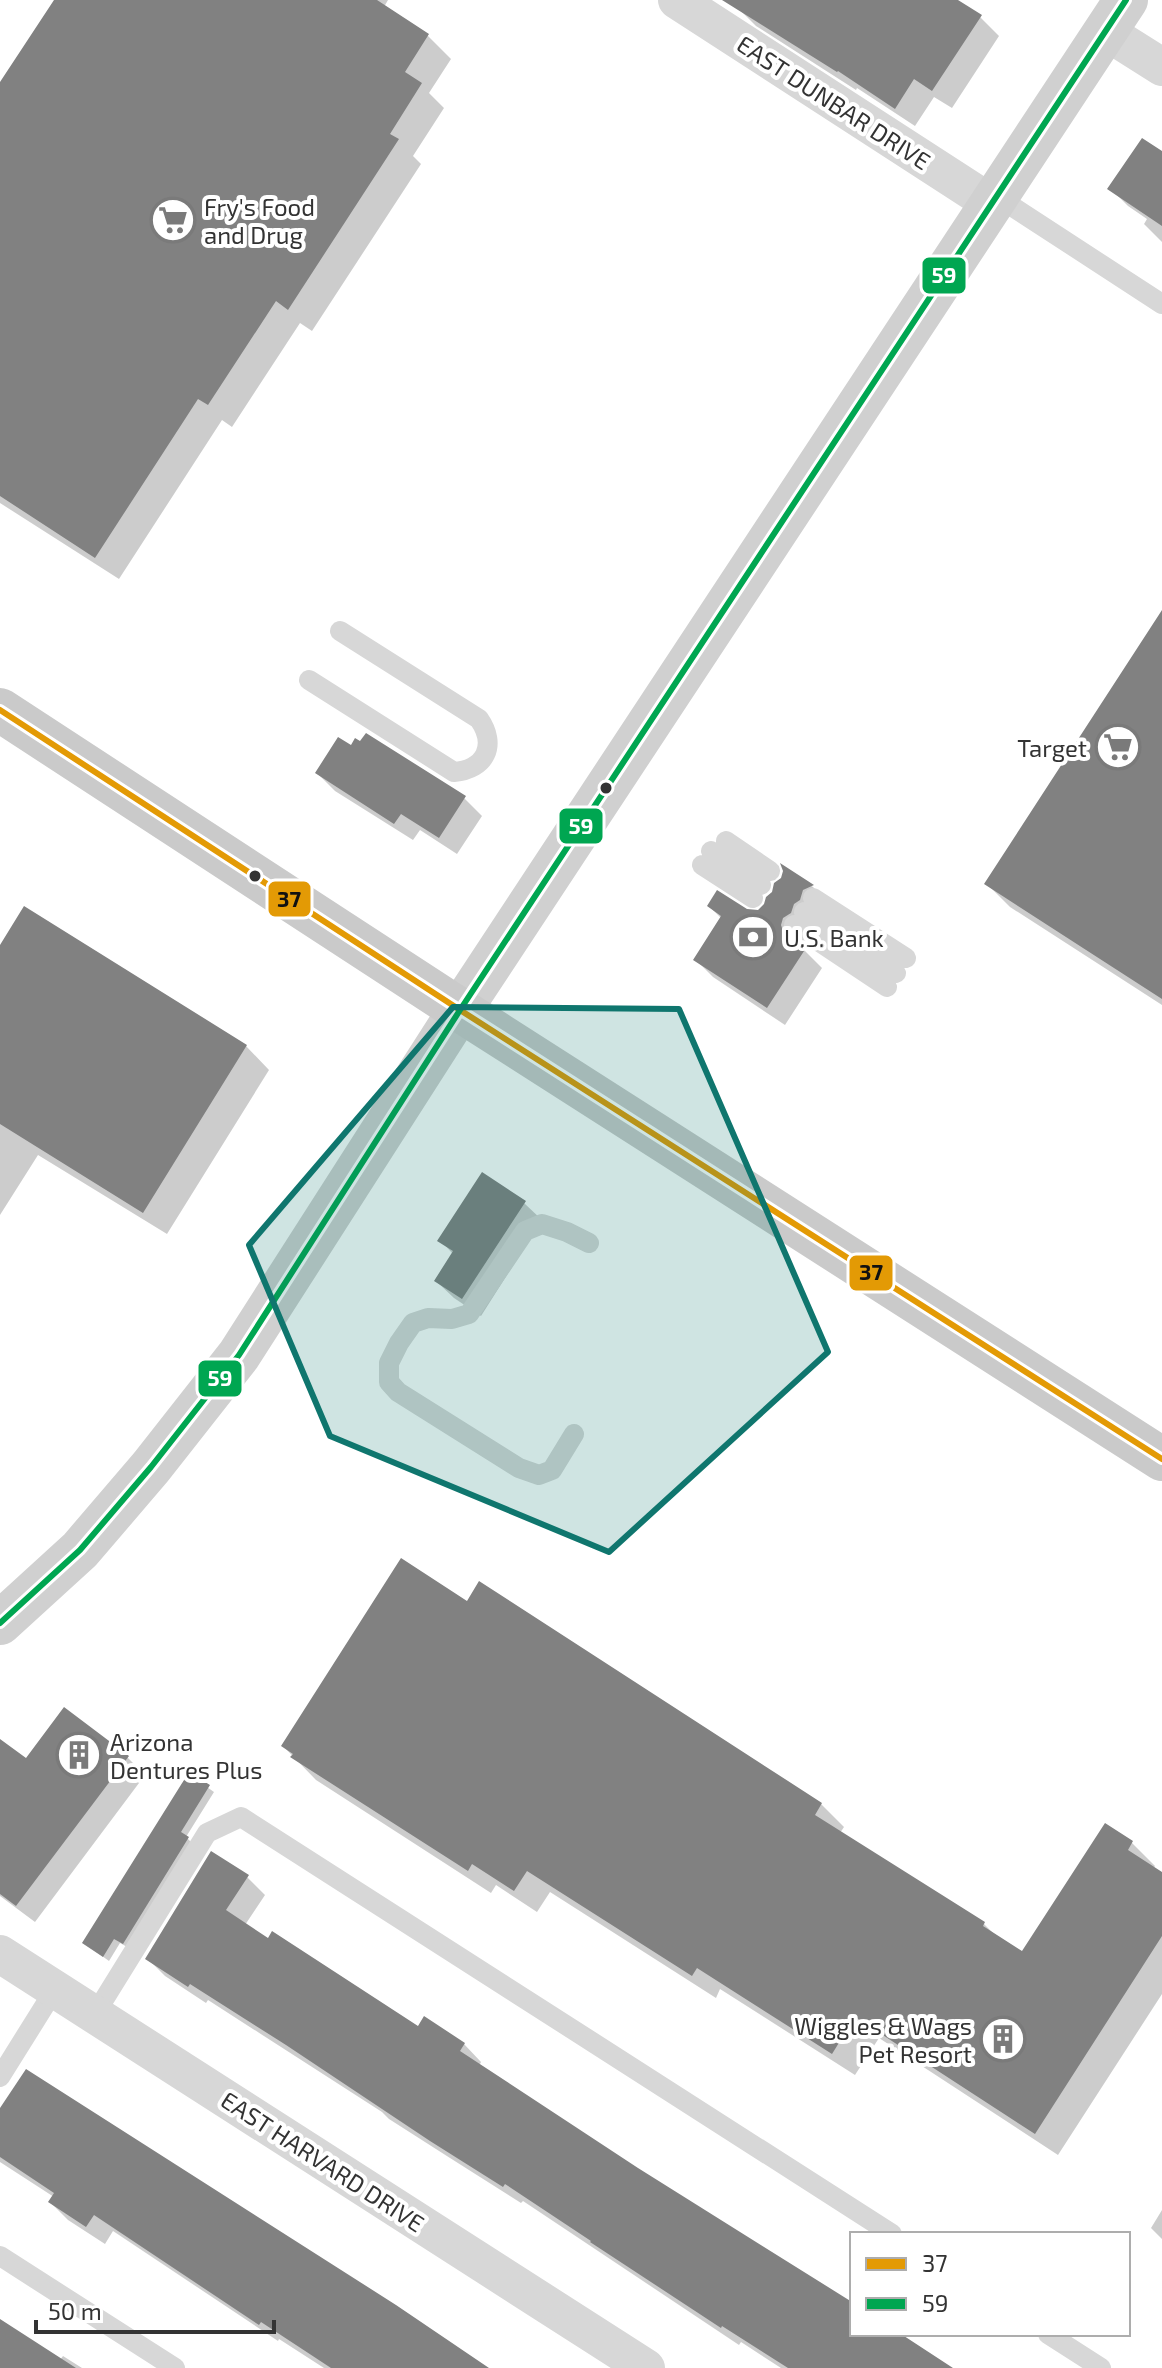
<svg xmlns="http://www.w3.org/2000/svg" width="1162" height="2368" font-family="'Exo 2',sans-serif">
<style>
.shadow{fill:#0003}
.building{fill:#818181}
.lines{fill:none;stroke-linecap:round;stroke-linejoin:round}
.service{stroke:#d7d7d7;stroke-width:20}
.minor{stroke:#d7d7d7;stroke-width:38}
.secondary{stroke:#d0d0d0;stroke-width:44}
.primary{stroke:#cacaca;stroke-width:44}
.bus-1-casing{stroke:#fff;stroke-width:12}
.bus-2-casing{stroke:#fff;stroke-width:12}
.bus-1{stroke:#e39a05;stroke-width:6}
.bus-2{stroke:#00a651;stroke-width:6}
.marked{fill:#0f766e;fill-opacity:0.2;stroke:#0f766e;stroke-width:6;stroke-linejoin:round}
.bus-dot{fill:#333;stroke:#fff;stroke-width:3}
.labels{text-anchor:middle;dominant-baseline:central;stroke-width:8;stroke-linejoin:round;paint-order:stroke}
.street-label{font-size:24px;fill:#333;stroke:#fff}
.poi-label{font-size:24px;fill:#333;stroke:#fff;text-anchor:start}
.line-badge{stroke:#fff;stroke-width:3}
.badge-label{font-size:22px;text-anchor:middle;font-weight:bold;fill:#fff}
.pale-badge-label{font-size:22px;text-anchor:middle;font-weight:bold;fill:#111}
</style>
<rect width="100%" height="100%" fill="#fff"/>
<path class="shadow" d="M56 0H388L384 7 428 36 451 59 429 93 444 108 413 156 421 164 312 331 300 323 232 427 222 420 119 579 0 503V86Z
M742 0H954L980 17 999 36 952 108 934 97 915 126 857 88 856 90 756 26 737 7Z
M1162 154V242L1144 224 1147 219 1128 206 1110 188Z
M1162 613V1005L1010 907 987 884Z
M317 773 464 798 482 816 457 854 420 830 413 840 335 791Z
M784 868 813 887 830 904 800 936 798 944 822 968 785 1025 713 977 695 959 722 919 709 906 759 912 783 879Z
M0 948 246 1046 269 1070 167 1234 38 1155 0 1215Z
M524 1203 542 1220 481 1316 454 1298 436 1281 453 1254 440 1240Z
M467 1603 821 1804 844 1827 840 1833 984 1924 998 1938 1023 1954 1105 1826 1132 1843 1155 1866 1153 1869 1162 1875V1994L1058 2155 879 2038 855 2075 720 1989 716 1998 550 1892 537 1912 496 1885 491 1893 316 1780 283 1746Z
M127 1757 145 1775 35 1922 0 1896V1761Z
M190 1775 214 1792 186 1837 193 1844 129 1948 120 1943 109 1961 84 1943Z
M247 1877 265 1895 245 1925 419 2028 464 2044 481 2062 479 2066 785 2264 852 2305V2334H898L950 2368H781L741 2342 739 2345 523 2201 521 2203 450 2158 389 2119 382 2112 208 2000 206 2003 165 1976 147 1958Z
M0 2112 487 2368H324L279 2339 278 2341 113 2231 105 2244 68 2220 50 2202 54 2197 0 2162Z
M1162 2210V2239L1151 2228Z
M0 2321 60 2360 63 2356 82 2368H0Z"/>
<path class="building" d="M54 0H377L429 34 405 72 422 83 390 134 399 139 288 310 276 301 208 405 198 399 95 558 0 496V82Z
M722 0H958L982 15 932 91 914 79 895 109 838 71 837 72Z
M1142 138 1162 151V226L1107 189Z
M1162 610V999L984 884Z
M366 733 466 796 439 838 401 814 394 824 315 773 338 737 351 745 355 738 360 741Z
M780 863 814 885 803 890 800 900 794 904 791 913 783 918 781 925 783 931 806 948 767 1008 693 960 721 916 707 906 717 890 747 909 758 910 764 904 766 897 772 892 774 883 781 878 783 871Z
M24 906 247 1045 143 1213 0 1124V945Z
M482 1172 526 1201 462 1299 434 1281 453 1251 437 1241Z
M401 1558 467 1601 479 1581 822 1803 815 1815 985 1922 983 1926 1022 1951 1105 1823 1133 1841 1128 1850 1162 1872V1936L1035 2134 855 2017 832 2054 697 1968 692 1976 527 1871 514 1891 472 1864 468 1871 290 1757 293 1754 281 1746Z
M64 1707 129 1756 16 1906 0 1894V1739L26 1758Z
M189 1772 210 1785 181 1832 189 1837 123 1944 114 1939 103 1957 82 1943Z
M211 1851 249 1875 226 1910 268 1938 272 1931 418 2026 424 2016 465 2043 460 2051 638 2168 852 2302V2334H901L953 2368H788L722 2326 721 2328 590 2242 591 2241 505 2184 503 2187 430 2141 286 2045 190 1984 188 1987 145 1959Z
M26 2069 396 2305 489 2368H331L261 2322 259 2325 94 2215 86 2227 48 2202 54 2193 0 2157V2108Z
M0 2319 76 2368H0Z"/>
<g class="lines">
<path class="service" d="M996 196 1162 304
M309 680 454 772C486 769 497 745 479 719L340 631
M726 841 770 871
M711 851 761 885
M702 865 753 898
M813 898 906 958
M804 912 896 973
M794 925 887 987
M574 1434 552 1470 539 1475 519 1468 398 1392 389 1382V1363L399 1343 413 1323 428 1318 452 1319 469 1314 525 1231 542 1224 567 1232 589 1243
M95 2014 207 1833 241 1817 892 2234
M0 2077 55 1989
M0 2256 175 2368
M1048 2334 1101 2368"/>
<path class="minor" d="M677 0 992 204
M1105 31 1162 67
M0 1954 646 2368"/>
<path class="secondary" d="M0 1623 80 1550 151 1467 239 1355 460 1010 1126 0"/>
<path class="primary" d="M0 710 460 1010 1162 1459"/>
<g class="bus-1-casing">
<path id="bus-1" d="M0 710 460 1010 1162 1459"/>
</g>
<g class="bus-2-casing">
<path id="bus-2" d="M0 1623 80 1550 151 1467 239 1355 460 1010 1126 0"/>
</g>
<use href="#bus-1" class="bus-1"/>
<use href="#bus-2" class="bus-2"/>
</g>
<path class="marked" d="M453 1007 679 1009 828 1352 609 1552 330 1436 249 1245Z"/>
<defs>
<g id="supermarket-ring" transform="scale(2.3)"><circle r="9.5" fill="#fff" stroke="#7a7a7a" stroke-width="1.5"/><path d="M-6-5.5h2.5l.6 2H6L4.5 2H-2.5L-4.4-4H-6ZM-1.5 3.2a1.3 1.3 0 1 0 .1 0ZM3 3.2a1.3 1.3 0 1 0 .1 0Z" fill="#7a7a7a"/></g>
<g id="bank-ring" transform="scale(2.3)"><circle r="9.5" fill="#fff" stroke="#7a7a7a" stroke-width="1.5"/><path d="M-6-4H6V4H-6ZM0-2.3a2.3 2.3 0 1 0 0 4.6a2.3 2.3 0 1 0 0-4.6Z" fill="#7a7a7a"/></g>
<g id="building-ring" transform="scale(2.3)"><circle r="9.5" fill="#fff" stroke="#7a7a7a" stroke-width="1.5"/><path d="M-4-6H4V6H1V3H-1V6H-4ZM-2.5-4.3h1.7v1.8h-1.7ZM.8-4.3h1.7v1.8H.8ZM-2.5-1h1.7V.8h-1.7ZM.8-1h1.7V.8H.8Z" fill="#7a7a7a"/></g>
</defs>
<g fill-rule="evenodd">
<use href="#supermarket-ring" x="173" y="220"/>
<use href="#supermarket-ring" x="1118" y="747"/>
<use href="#bank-ring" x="753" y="937"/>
<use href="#building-ring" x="79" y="1755"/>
<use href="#building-ring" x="1003" y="2039"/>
</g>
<g class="bus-dot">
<circle cx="606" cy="788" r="7"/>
<circle cx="255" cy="876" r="7"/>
</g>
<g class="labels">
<g class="street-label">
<text transform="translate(834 102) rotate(33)">EAST DUNBAR DRIVE</text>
<text transform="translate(323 2161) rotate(33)">EAST HARVARD DRIVE</text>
</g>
<g class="poi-label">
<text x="204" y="206">Fry's Food<tspan x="204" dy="28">and Drug</tspan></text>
<text x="1087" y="747" text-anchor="end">Target</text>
<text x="784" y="937">U.S. Bank</text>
<text x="110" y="1741">Arizona<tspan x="110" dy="28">Dentures Plus</tspan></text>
<text x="972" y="2025" text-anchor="end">Wiggles &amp; Wags<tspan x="972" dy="28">Pet Resort</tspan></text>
</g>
</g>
<g class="line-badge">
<rect x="921" y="256" width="46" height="39" rx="8" fill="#00a651"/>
<rect x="558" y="807" width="46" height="38" rx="8" fill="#00a651"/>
<rect x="267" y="880" width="45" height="38" rx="8" fill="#e39a05"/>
<rect x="848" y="1254" width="46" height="38" rx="8" fill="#e39a05"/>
<rect x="197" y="1359" width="46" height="39" rx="8" fill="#00a651"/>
</g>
<g class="badge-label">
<text x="944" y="283">59</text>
<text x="581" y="834">59</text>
<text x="220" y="1386">59</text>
</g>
<g class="pale-badge-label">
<text x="289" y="907">37</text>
<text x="871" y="1280">37</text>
</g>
<rect x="850" y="2232" width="280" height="104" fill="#ffffff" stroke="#adadad" stroke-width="2"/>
<rect x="866" y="2258" width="40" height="12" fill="#e39a05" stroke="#adadad" stroke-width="2"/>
<text x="922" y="2272" font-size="24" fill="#333333">37</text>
<rect x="866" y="2298" width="40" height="12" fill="#00a651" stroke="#adadad" stroke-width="2"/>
<text x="922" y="2312" font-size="24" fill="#333333">59</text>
<path d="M36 2320v12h238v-12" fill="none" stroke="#333333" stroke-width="4"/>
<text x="48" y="2320" font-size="24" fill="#333333" stroke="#ffffff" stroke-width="6" paint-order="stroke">50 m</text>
</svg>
